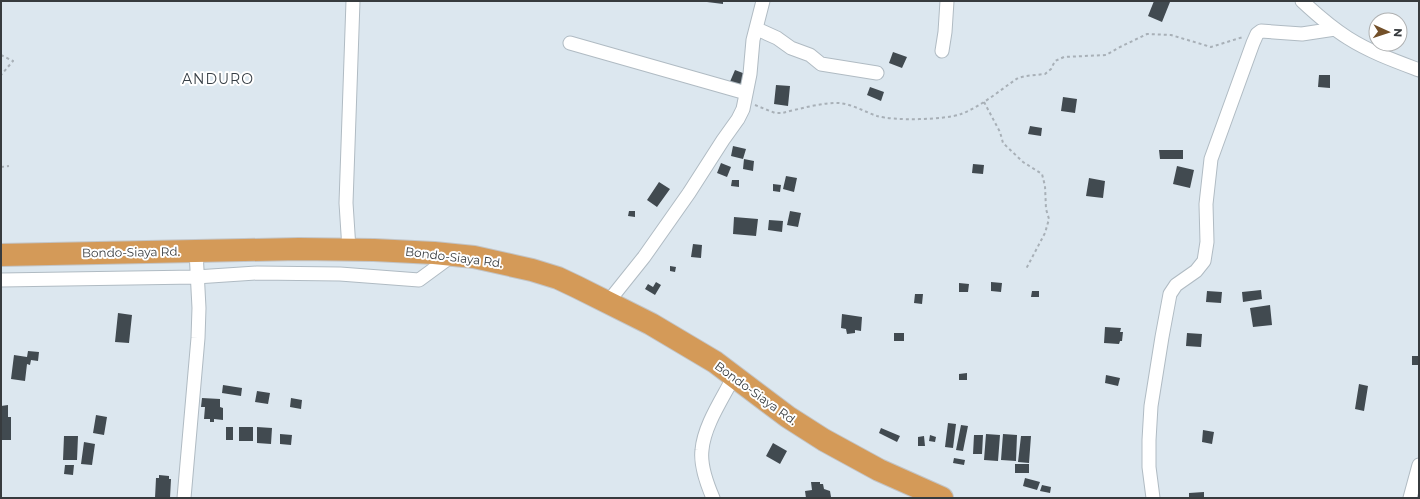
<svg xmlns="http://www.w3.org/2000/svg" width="1420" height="499" font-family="Montserrat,sans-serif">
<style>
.building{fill:#414a50}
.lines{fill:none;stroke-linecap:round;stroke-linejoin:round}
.street-casing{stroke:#b0bbc3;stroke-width:15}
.highway-casing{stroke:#c3c4c5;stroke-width:24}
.path{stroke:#a8b0b7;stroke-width:2;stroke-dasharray:3 3;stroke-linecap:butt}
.street{stroke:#fff;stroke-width:13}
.highway{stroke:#d49a58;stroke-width:22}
.labels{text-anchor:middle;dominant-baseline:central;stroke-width:4;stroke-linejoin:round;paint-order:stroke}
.street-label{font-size:12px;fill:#373b3e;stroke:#fff}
.quarter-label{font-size:14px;letter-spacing:1px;fill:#363e45;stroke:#fff}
</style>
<rect width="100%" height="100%" fill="#dce7ef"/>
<path class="building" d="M707 1H723V4L707 2Z
M1154 1H1167L1170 2 1162 22 1148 16Z
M893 52 907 57 902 68 889 63Z
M735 70 748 75 742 89 729 84Z
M1319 75H1330V88L1318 87Z
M776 85 790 86 788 106 774 104Z
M870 87 884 92 881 101 867 95Z
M1063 97 1077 99 1075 113 1061 111Z
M1030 126 1042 128 1041 136 1028 134Z
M733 146 746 149 743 159 731 156Z
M1159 150H1183V159H1160Z
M744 159 754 161 753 171 743 169Z
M721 163 731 167 727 177 717 173Z
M973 164 984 165 983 174 972 173Z
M1177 166 1194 170 1190 188 1173 184Z
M786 176 797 178 794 192 783 189Z
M1089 178 1105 181 1103 198 1086 196Z
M732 180H739V187L731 186Z
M659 182 670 189 657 207 647 200Z
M773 184 781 185 780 192 773 191Z
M629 211H635V217L628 216Z
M790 211 801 213 798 227 787 225Z
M734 217 758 219 756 236 733 234Z
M769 220 783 221 782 232 768 230Z
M693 244 702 245 701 258 691 257Z
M670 266 676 267 675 272 670 271Z
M656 282 661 285 655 295 645 289 648 284 653 287Z
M991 282 1002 283 1001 292 991 291Z
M959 283 969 284 968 292H959Z
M1261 290 1262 299 1243 302 1242 292Z
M1032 291H1039V297H1031Z
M1207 291 1222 292 1221 303 1206 302Z
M915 294H923L922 304 914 303Z
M1270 305 1272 325 1253 327 1250 308Z
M118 313 132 315 129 343 115 342Z
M842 314 862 317 861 331 855 330V333L847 334 846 329 841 328Z
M1105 327 1121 328 1120 332H1123L1122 341H1120L1119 344 1104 343Z
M894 333H904V341H894Z
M1187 333 1202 334 1201 347 1186 346Z
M28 351 39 352 38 361 31 360 30 365 27 364 25 381 11 379 14 355 27 357Z
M1412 356H1419V365H1412Z
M967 373V380H959V374Z
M1106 375 1120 378 1118 386 1105 383Z
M1359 384 1368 386 1364 411 1355 409Z
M223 385 242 388 241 396 222 393Z
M257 391 270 393 268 404 255 402Z
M202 398 220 399V407L223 408V420L214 419V422H210V419H204L205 407H201Z
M291 398 302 400 301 409 290 407Z
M8 405V417H11V440H1V406Z
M96 415 107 417 104 435 93 433Z
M948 423 956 424 953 448 945 447Z
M961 425 968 426 963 451 956 450Z
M226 427H233V440H226Z
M239 427H253V441H239Z
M257 427 272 428 271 444 257 443Z
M881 428 900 436 897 442 879 433Z
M1203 430 1214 432 1212 444 1202 442Z
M280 434 292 435 291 445 280 444Z
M986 434 1000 435 998 461 984 460Z
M1003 434 1017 435 1016 461 1001 460Z
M930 435 936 437 935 442 929 441Z
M974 435H983L982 454H973Z
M64 436H78L77 460H63Z
M924 436 925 446H918V437Z
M1021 436H1031L1029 463 1018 462Z
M84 442 95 444 92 465 81 464Z
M773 443 787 451 780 464 766 456Z
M954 458 965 460 964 465 953 463Z
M1015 464H1029V473H1015Z
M65 465H74L73 475 64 474Z
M159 475 169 476V479H171L170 498H155L156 478H159Z
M1025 478 1040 482 1037 490 1023 486Z
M811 482H820V484H823L824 489 830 491 831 497 806 498 805 491 812 490Z
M1042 485 1051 487 1050 493 1040 491Z
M1204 492V498H1189V493Z"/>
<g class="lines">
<g class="street-casing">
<path id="street" d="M1302 1C1316 14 1332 28 1348 38 1370 52 1395 61 1419 70
M757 29 777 38 791 48 810 55 821 64 877 73
M570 43 746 93
M942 51 945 32 947 1
M349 249 346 203 353 1
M1 280 196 277 257 273 340 274 419 280 453 255
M608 302 644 257 689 193 723 140 738 119 743 109 750 74 753 40 763 1
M184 498 198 338 199 308 196 251
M713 498C707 484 700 465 702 450 704 425 723 398 734 376
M1153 498 1149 467V440L1151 406 1162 337 1170 294 1176 285 1196 271 1204 261 1207 242 1206 204 1211 159 1253 43 1257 34 1261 31 1302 34 1335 29
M1410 498 1419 465"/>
</g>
<g class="highway-casing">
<path id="highway" d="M1 255 299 249 374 250 434 253 474 257 532 270 558 278 577 287 651 324 715 362 788 417 824 440 879 470 942 498"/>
</g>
<path class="path" d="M1 55 13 61 1 75
M984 102 1000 132 1003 143 1023 162 1042 174 1045 186 1046 209 1049 219 1045 233 1026 269
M755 105 775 113H782C799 109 824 102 839 103 852 104 865 112 877 116 894 121 944 120 961 114 982 106 1000 90 1018 78L1026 76 1045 74 1051 69 1055 61 1064 57 1106 55 1118 48 1147 34 1171 35 1211 47 1243 37
M1 167 9 166"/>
<use href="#street" class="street"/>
<use href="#highway" class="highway"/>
</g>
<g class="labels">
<g class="street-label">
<text transform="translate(131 252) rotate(-1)">Bondo-Siaya Rd.</text>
<text transform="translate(454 257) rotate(7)">Bondo-Siaya Rd.</text>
<text transform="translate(756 393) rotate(36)">Bondo-Siaya Rd.</text>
</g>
<g class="quarter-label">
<text x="218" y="79">ANDURO</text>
</g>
</g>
<rect width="1420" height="499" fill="none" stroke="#373b3e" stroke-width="4"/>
<g transform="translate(1388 32) rotate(93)"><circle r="19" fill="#ffffff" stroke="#afb1b2"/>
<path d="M0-3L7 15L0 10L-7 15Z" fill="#735029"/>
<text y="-6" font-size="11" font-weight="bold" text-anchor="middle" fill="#373b3e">N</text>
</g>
</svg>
